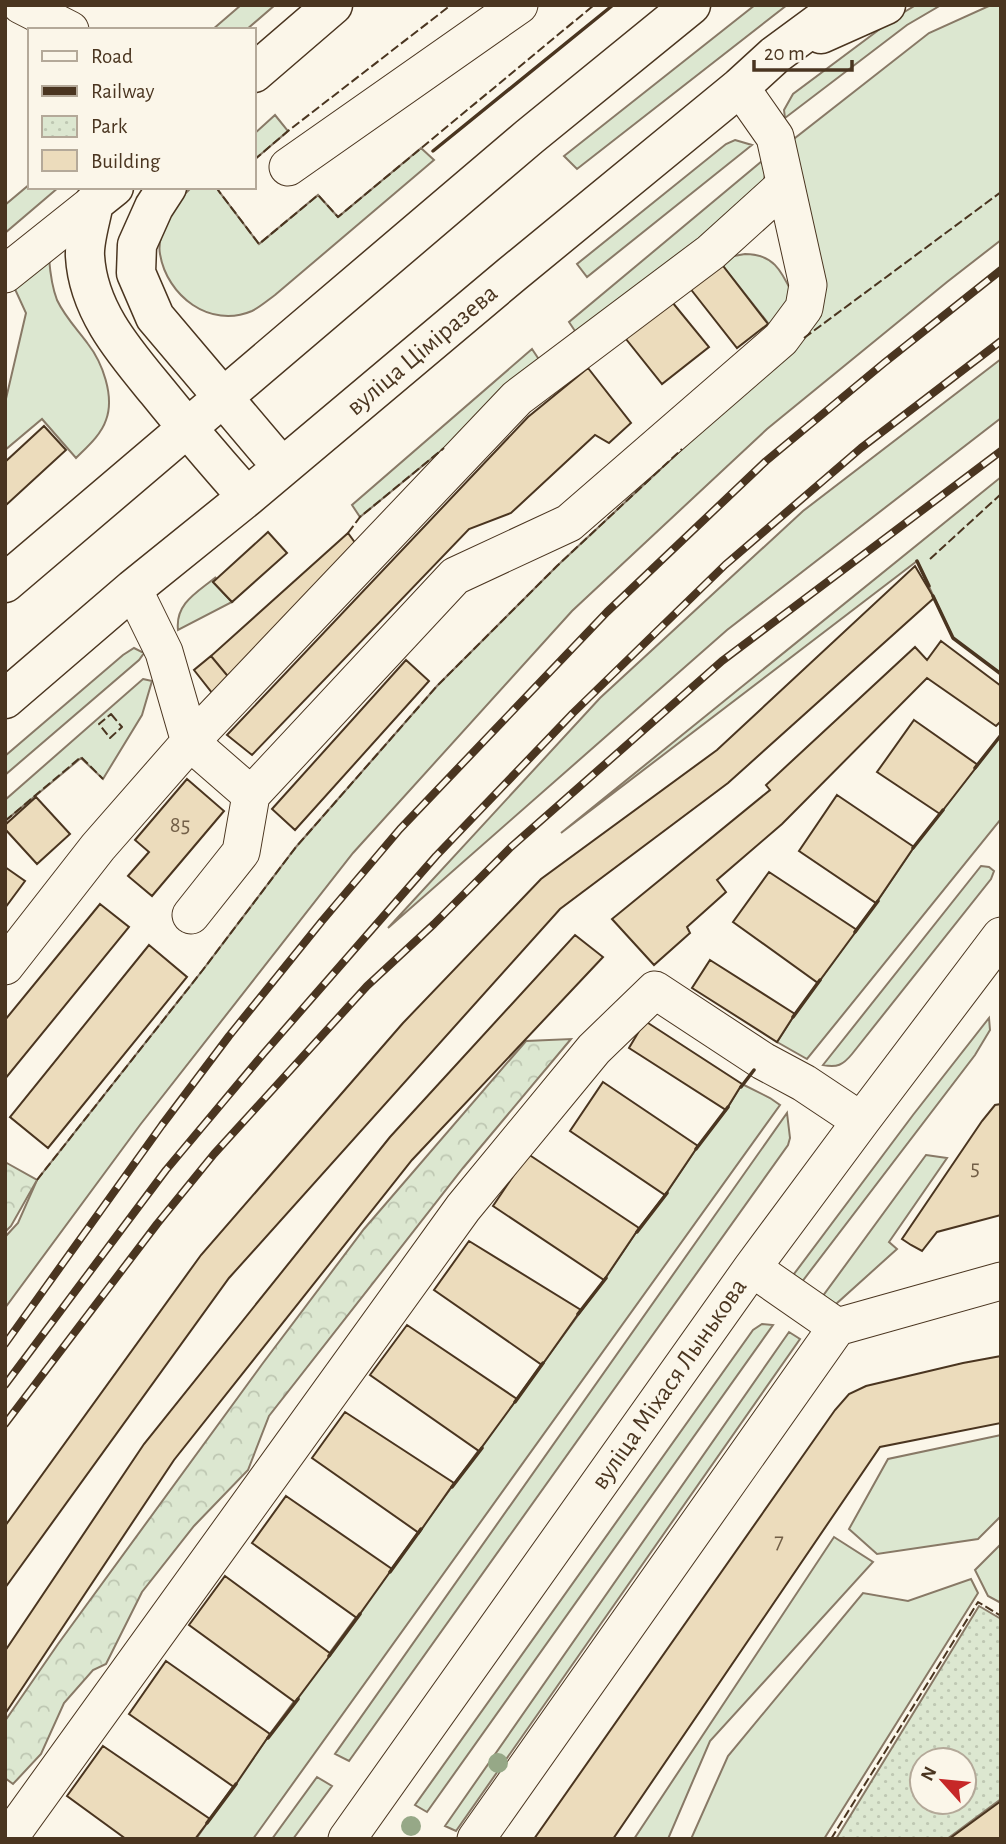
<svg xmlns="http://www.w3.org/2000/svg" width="1006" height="1844" font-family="'Alegreya Sans',sans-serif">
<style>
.grass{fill:#dce7d0;stroke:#887966;stroke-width:2}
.forest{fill:url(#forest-crowns);stroke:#887966;stroke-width:2}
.park{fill:url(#park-dots);stroke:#887966;stroke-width:2;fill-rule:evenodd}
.building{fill:#ecdcbc;stroke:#4a3520;stroke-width:2}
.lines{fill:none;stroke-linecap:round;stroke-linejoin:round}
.minor-casing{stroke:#4a3520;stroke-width:39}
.major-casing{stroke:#4a3520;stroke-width:41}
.minor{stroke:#fbf6e9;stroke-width:37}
.major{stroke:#fbf6e9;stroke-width:38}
.rail-casing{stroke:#4a3520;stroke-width:8}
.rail{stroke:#fbf6e9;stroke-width:5;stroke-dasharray:16;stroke-linecap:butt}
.fence{stroke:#4a3520;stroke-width:2;stroke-dasharray:9 3.5;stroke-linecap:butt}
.wall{stroke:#4a3520;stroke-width:3.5}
.tree{fill:#96a887}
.labels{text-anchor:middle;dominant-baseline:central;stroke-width:5;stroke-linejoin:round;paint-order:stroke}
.number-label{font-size:23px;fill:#725f47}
.street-label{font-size:26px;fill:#4a3520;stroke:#fbf6e9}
</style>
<defs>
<pattern id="forest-crowns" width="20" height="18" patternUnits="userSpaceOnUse" patternTransform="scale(1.75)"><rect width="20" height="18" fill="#dce7d0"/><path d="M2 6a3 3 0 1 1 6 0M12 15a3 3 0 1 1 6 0" fill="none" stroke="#bec7b2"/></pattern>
<pattern id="park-dots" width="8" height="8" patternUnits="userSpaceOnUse" patternTransform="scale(1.75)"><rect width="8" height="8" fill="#dce7d0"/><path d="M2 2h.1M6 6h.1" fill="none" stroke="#bec7b2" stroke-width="1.8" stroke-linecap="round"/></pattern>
</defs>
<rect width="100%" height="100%" fill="#fbf6e9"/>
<path class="grass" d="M241 5H275L246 30H212Z
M755 5H787L577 169 564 156Z
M916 5H941L907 25 785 118 784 110 793 94 896 17Z
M991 5H1001V240L947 282 767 429 572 611 353 853 140 1125 5 1308V1237L18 1223 37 1180 202 971 296 847 437 686 557 566 789 349 813 320 790 142 929 33Z
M275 115 288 131 254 160V134Z
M735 140 752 145 587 277 577 264 726 144Z
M421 148 434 160 275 295C268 300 260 307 252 311 210 329 167 296 160 254 156 233 177 200 192 187H221L218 190 259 244 318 195 338 217Z
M762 161C768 170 764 180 761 189L360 517 352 505 532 349 540 361 575 331 569 322Z
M30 184V187H59L5 233V205Z
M745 254C773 254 781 270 792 293L775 332 720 262 734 256Z
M49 258C50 271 52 287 57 300 65 317 77 329 88 344 102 362 115 396 106 420 101 435 87 447 76 458L42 419 5 450V403L26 313 14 287Z
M1001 359V418L727 630 388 928 600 698 803 511Z
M1001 477V674L953 638 917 561 561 833Z
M216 577 213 582 232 602 178 630C175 603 198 592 216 577Z
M134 648 144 653 139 660 5 775V756L123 655Z
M143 679 152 681 142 715 103 779 81 758 5 821V800Z
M1001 735V819L807 1059 777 1042 795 1014 876 903 914 847Z
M981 866 989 867 994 871 991 879 852 1054C843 1065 837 1068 823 1065Z
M989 1018 990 1030 975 1055 798 1287 794 1274 913 1115Z
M742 1084 770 1098 780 1105 253 1839H196L270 1734 604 1280 639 1228 665 1195 698 1146 726 1110Z
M787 1113 790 1138 788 1145 349 1761 335 1754Z
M926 1155 947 1158 889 1242 897 1249 826 1313 817 1304Z
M762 1324 773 1325 427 1812 415 1805 753 1330Z
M789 1332 800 1339 456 1831 445 1826Z
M1001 1435V1516L978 1539 877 1554 849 1529 888 1459Z
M834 1537 873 1562 710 1741 668 1839H634Z
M1001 1544V1603L988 1596 975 1570Z
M971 1579 978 1593 824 1839H691L728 1756 863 1593 908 1601Z
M317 1777 332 1786 293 1839H272Z"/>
<path class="forest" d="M571 1039 463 1168 269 1416 248 1470 194 1526 142 1592 106 1664 93 1670 64 1703 41 1754 13 1784 5 1778V1721L58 1644 263 1363 364 1229 526 1041Z
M5 1162 37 1180 11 1226 5 1232Z"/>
<path class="park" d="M979 1606 1001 1619V1799L947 1839H836ZM922 1760H964V1802H922Z"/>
<path class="building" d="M720 262 768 324 737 348 689 287Z
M668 297 709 347 662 384 622 334Z
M588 368 631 423 609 443 595 435 511 513 469 529 252 755 227 735 528 417Z
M44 426 66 450 5 506V462Z
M268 532 287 553 232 602 213 582Z
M348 533 361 551 231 680 211 656Z
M915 566 934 598 728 783 560 909 229 1278 5 1588V1526L201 1255 403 1023 541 879 717 750Z
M941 641 1001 686V721L996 726 927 678 782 824 717 880 726 892 687 927 690 933 654 965 612 919 770 790 766 785 915 647 927 660Z
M211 656 231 680 213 694 194 670Z
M406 660 429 681 295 830 272 809Z
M914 720 978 765 940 814 877 772Z
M187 779 224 811 152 896 128 876 149 852 135 840Z
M837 795 914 847 876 903 799 851Z
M36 797 70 834 37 864 5 829V825Z
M5 867 25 881 5 908Z
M769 872 857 930 818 983 733 922Z
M100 904 129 927 5 1079V1020Z
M575 935 603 957 412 1160 174 1460 5 1714V1651L144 1444 390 1137Z
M149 945 187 977 48 1148 10 1117Z
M710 960 795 1014 777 1042 692 988Z
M645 1021 742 1084 726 1110 629 1048Z
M603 1082 698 1146 665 1195 570 1131Z
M1001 1104V1215L937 1232 922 1251 911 1245 902 1239 982 1121 995 1105Z
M528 1154 639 1228 604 1280 493 1206Z
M469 1241 581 1310 542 1365 434 1290Z
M407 1325 517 1399 479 1451 370 1375Z
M1001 1356V1423L880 1447 613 1839H534L835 1410 849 1394 866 1386 963 1363Z
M345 1412 454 1483 419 1533 312 1458Z
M286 1496 392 1569 357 1618 252 1543Z
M225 1576 331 1654 295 1702 189 1625Z
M166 1661 270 1734 234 1787 129 1714Z
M103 1746 210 1819 195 1839H126L67 1796Z
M1001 1801V1839H949Z"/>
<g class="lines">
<g class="minor-casing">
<path id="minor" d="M21 5 70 30
M288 167 519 5
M5 274 94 203
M251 795 190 742 517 398 711 252 785 185
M191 915 241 852 251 795 455 576 569 523 781 339 804 308 808 285 775 137 740 87
M5 966 98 847 190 742 164 652 133 589
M752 1268 837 1327
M8 1839 463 1208 594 1049 655 990 763 1061 804 1083 861 1121
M347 1839 752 1268 861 1121 1001 936
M476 1839 837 1327 1001 1281"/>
</g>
<g class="major-casing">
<path id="major" d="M821 34 886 5
M254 73 333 5
M114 187 94 203C91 219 84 241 85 256 88 310 124 351 157 391 186 427 216 462 247 497
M167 187 154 207 137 245 136 273 155 317 282 467
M5 583 529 137 691 5
M5 699 133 589 247 497 511 275 740 87 775 55 843 5"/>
</g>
<use href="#minor" class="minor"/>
<use href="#major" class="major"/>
<g class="rail-casing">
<path id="rail" d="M5 1344 162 1125 229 1036 322 921 400 829 607 612 766 461 884 363 1001 270
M5 1385 166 1170 264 1053 436 856 573 713 725 565 861 448 1001 341
M5 1424 157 1224 214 1154 367 986 434 924 511 847 722 661 1001 451"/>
</g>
<use href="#rail" class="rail"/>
<path class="fence" d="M254 160 288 131 451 5
M221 187 218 190 259 244 318 195 338 217 594 5
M804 338 1001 192
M348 533 360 517 444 448
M930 559 1001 494
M111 714 122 727 110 738 99 724Z
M5 821 81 757 103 779
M37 1180 202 971 296 847 437 686 557 566 682 449
M831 1839 978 1602 1001 1616"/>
<path class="wall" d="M433 151 613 5
M917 561 929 586
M933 596 953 638 1001 674
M975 768 1001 735
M913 848 943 810
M855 932 878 901
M793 1017 820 980
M741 1087 754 1070
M696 1149 728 1107
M637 1232 667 1193
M578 1314 606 1278
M515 1402 543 1363
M452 1487 482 1448
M390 1572 421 1529
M329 1656 360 1614
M268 1738 298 1699
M207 1823 236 1784"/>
</g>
<g class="tree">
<circle cx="498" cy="1763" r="10"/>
<circle cx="411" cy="1826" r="10"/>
</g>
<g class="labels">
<g class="number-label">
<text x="180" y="825">85</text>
<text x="975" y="1168">5</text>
<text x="779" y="1541">7</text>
</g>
<g class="street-label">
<text transform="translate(422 350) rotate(-40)">вуліца Ціміразева</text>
<text transform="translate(669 1384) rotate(-55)">вуліца Міхася Лынькова</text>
</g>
</g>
<rect width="1006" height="1844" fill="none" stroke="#4a3520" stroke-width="14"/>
<rect x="28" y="28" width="228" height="161" fill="#fbf6e9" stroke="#b4a999" stroke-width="2"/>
<rect x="42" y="51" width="35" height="10" fill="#fbf6e9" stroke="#b4a999" stroke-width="2"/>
<text x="91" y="63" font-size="21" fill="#4a3520">Road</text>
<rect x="42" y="86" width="35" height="10" fill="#4a3520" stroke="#b4a999" stroke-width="2"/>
<text x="91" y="98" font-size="21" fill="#4a3520">Railway</text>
<rect x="42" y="116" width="35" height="21" fill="url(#park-dots)" stroke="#b4a999" stroke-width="2"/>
<text x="91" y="133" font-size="21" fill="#4a3520">Park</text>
<rect x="42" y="150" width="35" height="21" fill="#ecdcbc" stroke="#b4a999" stroke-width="2"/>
<text x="91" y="168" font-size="21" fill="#4a3520">Building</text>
<g transform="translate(943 1781) rotate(297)"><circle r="33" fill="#fbf6e9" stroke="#b4a999" stroke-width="2"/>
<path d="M0-5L12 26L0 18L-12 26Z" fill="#c62828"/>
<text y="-10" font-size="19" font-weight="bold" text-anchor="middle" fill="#4a3520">N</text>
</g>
<path d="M754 60v10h98v-10" fill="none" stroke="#4a3520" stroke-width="3.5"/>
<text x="764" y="60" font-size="21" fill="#4a3520" stroke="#fbf6e9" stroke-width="5" paint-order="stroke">20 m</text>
</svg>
